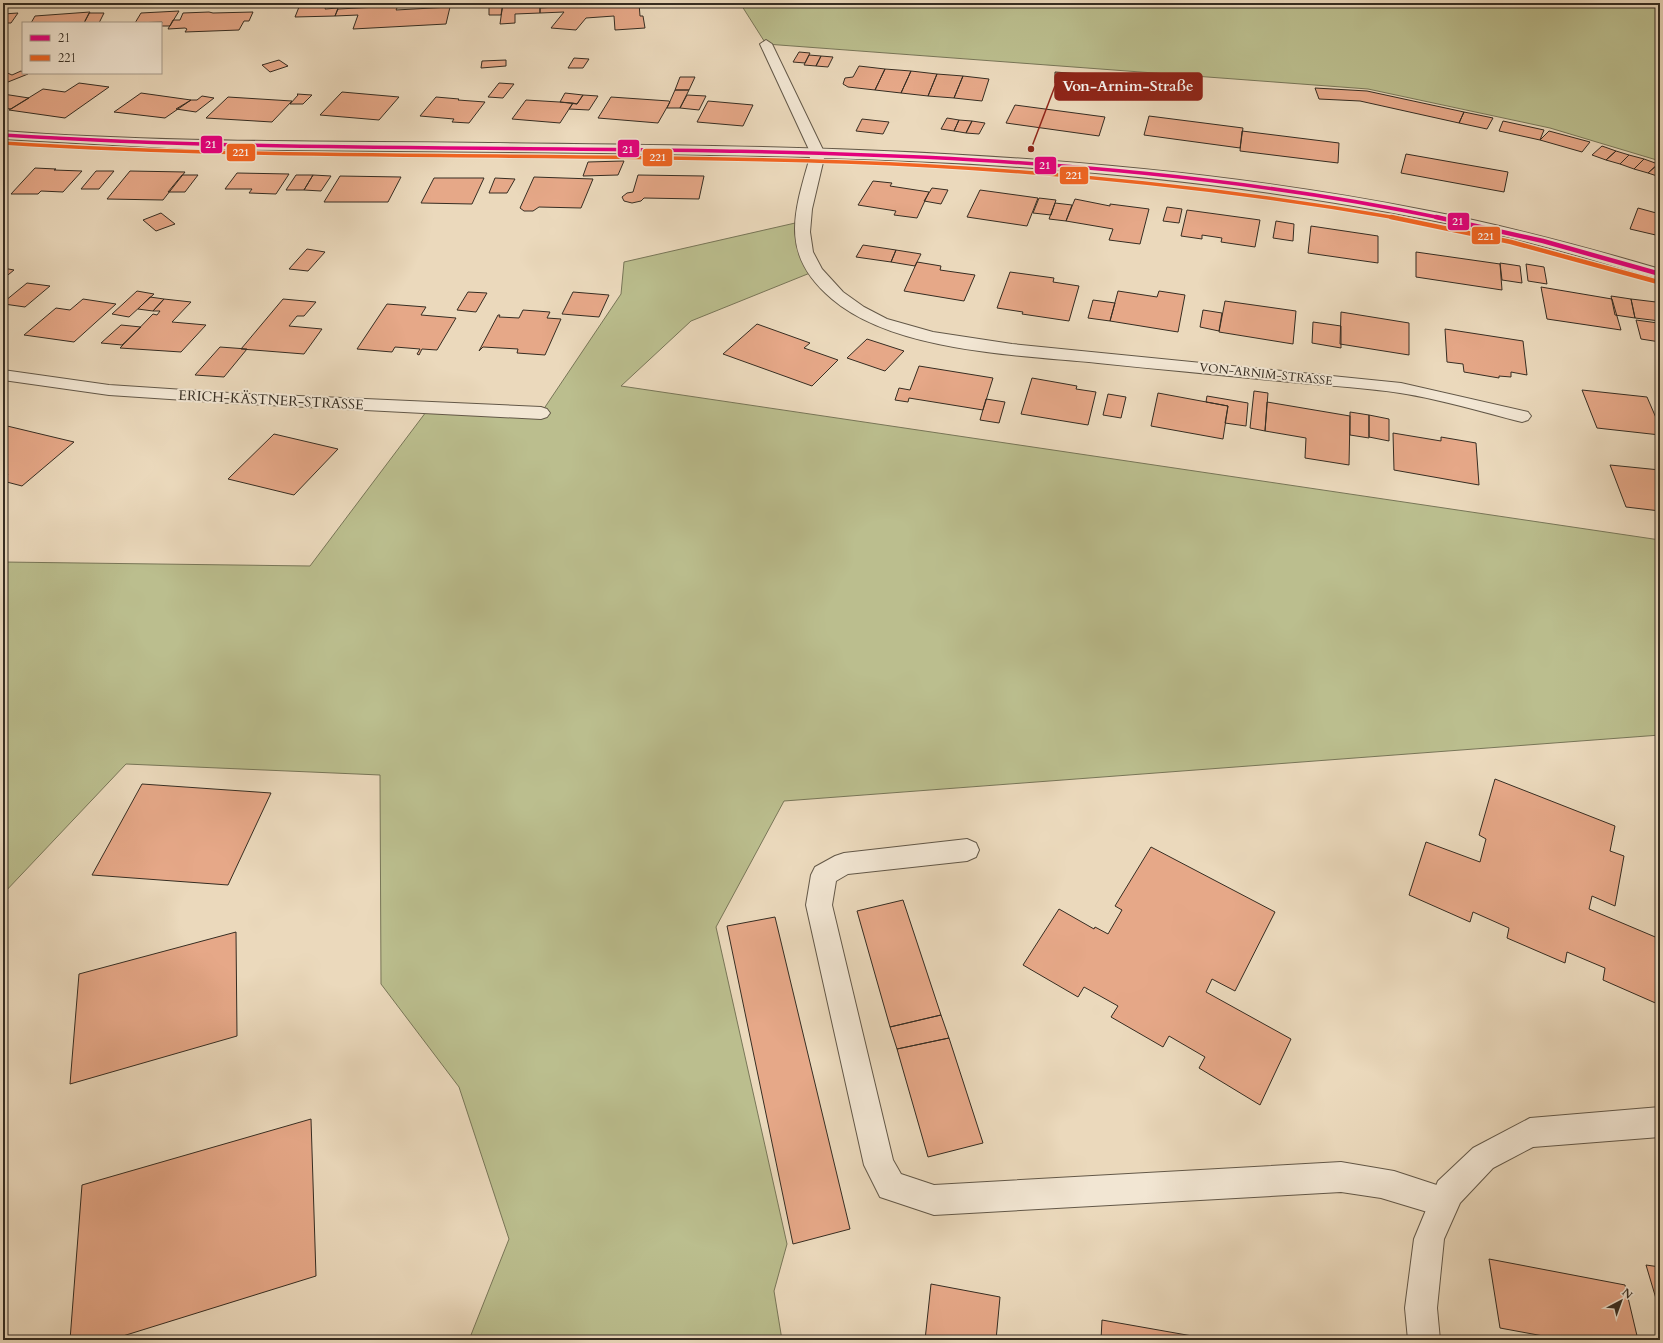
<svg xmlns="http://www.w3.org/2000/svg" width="1663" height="1343" font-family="Cardo,serif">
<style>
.green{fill:#bbbe8e;stroke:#787658}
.building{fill:#e6a888;stroke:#362d22}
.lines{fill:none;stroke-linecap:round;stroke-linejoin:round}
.lane-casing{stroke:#635848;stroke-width:2}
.street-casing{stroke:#635848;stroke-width:2}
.lane{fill:#f2e6d3;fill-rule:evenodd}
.street{fill:#f2e6d3;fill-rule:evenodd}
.bus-1-far1-casing{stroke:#f2e6d3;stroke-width:5.5}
.bus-1-casing{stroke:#f2e6d3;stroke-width:7}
.bus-2-far1-casing{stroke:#f2e6d3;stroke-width:5.5}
.bus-2-casing{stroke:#f2e6d3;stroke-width:7}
.bus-1-far1{stroke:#e5007d;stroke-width:3.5}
.bus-1{stroke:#e5007d;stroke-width:4.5}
.bus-2-far1{stroke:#f26522;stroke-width:3.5}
.bus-2{stroke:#f26522;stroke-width:4.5}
.labels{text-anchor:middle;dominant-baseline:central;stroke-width:4;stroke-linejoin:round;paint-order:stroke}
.far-street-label{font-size:12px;fill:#362d22;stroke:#f2e6d3}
.street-label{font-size:14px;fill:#362d22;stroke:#f2e6d3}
.leader{fill:none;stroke:#8f2418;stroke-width:1.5}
.callout-dot{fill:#8f2418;stroke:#f2e6d3;stroke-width:1.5}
.callout{fill:#8f2418;stroke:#8f2418;stroke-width:1.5}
.callout-label{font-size:15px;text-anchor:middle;font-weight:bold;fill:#fff}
.line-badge{stroke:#f2e6d3;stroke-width:1.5}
.badge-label{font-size:11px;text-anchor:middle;font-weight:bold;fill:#fff}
</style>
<rect width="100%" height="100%" fill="#ebd9bc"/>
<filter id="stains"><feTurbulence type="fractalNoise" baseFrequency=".005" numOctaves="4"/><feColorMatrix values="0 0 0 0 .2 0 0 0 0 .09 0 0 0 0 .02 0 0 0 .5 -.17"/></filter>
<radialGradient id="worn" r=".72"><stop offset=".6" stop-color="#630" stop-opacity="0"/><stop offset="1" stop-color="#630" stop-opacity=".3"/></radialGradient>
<path class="green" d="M740 3H1660V161L1550 128 1368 89 766 44Z
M804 221 815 271 691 321 621 386 1660 540V735L784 801 716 927 787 1244 774 1291 782 1340H469L509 1239 459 1087 381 984 380 775 126 764 3 894V562L310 566 429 408 541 413 621 294 624 262Z"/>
<path class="building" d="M503 3H540V13L515 14V23L500 24Z
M503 3 501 15H489V4Z
M617 3H639L640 16H643L645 28 615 30 614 16 586 18 576 30 551 28 564 12 540 13V8Z
M326 6 325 9 338 8 335 16 295 17 299 7Z
M398 6 396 10 450 7 446 24 353 29 358 15 335 16 338 9Z
M179 11 170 26H161L162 22 135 23 141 13Z
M90 12 84 23H31L35 16Z
M209 12 213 13 253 12 249 21H244L239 30 185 32 187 29 185 28 168 29 173 20H180L183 13Z
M18 13 11 23H3V14Z
M89 13H104L99 23H84Z
M799 52 810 53 805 63 793 62Z
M809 55 821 56 816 66 804 65Z
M821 56 833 57 828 67 816 66Z
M574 58 589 59 583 68H568Z
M279 60 288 66 270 72 262 65Z
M506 60V66L481 68 482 61Z
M859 66 885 69 875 90 848 87 843 84 845 78 853 77Z
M885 69 911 71 901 93 875 90Z
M3 71 12 75 21 71 28 74 3 84Z
M911 71 937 74 928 96 901 93Z
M1055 72 1136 78 1135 89 1055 83Z
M937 74 963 76 954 98 928 96Z
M963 76 989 79 982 101 954 98Z
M680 77H695L689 90H675Z
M79 83 109 87 65 118 9 110 43 89 65 92Z
M499 83 514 84 503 98 488 97Z
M1315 88 1367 91 1464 112 1459 123 1360 101 1319 99Z
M675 90H689L680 108H667Z
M342 92 399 97 379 120 320 115Z
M141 93 191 100 165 118 114 112Z
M565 93 583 95 577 104 560 102Z
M3 94 29 98 11 109 3 108Z
M297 94 312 95 303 104H290L298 95Z
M583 95 598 96 589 110 569 109 573 103 577 104Z
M687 95 706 96 699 110 680 108Z
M202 96 214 98 196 112 176 109 191 100H197Z
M228 97 292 101 272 122 206 118Z
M436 97 459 99 458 100 485 102 469 123 452 122 454 119 420 116Z
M611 97 669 101 670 102 658 123 598 118Z
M526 100 559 102 573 103 560 123 512 119Z
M708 101 753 105 743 126 697 122Z
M1015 105 1105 117 1099 136 1006 123Z
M1464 112 1493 118 1487 129 1459 123Z
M1149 116 1243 128 1240 148 1144 135Z
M947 118 959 120 954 131 941 129Z
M862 119 889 122 883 134 856 131Z
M959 120 972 121 966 133 954 131Z
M972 121 985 123 979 134 966 133Z
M1503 121 1544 130 1540 140 1499 131Z
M1242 131 1339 143 1338 163 1240 151Z
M1549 131 1590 142 1582 152 1540 140Z
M1602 146 1616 151 1606 160 1592 155Z
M1616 151 1629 155 1620 164 1606 160Z
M1406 154 1508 172 1504 192 1401 173Z
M1629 155 1644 159 1634 169 1620 164Z
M1644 159 1658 164 1648 173 1634 169Z
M623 161H624L618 175 583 176 588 162Z
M1658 164H1660V177L1648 173Z
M35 168 56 169 54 170 82 171 63 192 41 191 38 194H11Z
M96 171H114L99 189H81Z
M130 171 185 172 163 200 107 199Z
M237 173 289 174 276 194 249 193 252 189H225Z
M182 175H198L185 192H168Z
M296 175H313L304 190H286Z
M313 175 331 176 321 191 304 190Z
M638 175 704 176 699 199 644 198 641 201 632 203 624 201 622 197 627 193 633 192Z
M340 176 401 177 388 202H324Z
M534 177 593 179 581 208 539 207 533 211H524L520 208Z
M434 178H484L472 204 421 203Z
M495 178 515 179 507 193H489Z
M873 181 892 183 890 186 929 192 917 218 894 215 896 211 858 205Z
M932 188 948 190 941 204 924 201Z
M980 190 1038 198 1027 226 967 217Z
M1039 198 1056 200 1051 215 1033 213Z
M1075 199 1110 206V204L1149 209 1140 244 1109 240 1113 229 1066 221Z
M1055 203 1072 205 1066 221 1049 219Z
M1167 207 1182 209 1179 223 1163 221Z
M1638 208 1660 214V236L1630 229Z
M1187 210 1260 220 1255 247 1221 242 1222 238 1202 235V239L1181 236Z
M161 213 175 224 156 231 143 220Z
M1276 221 1294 224 1293 241 1273 238Z
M1311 226 1378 236V263L1308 253Z
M863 245 896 250 891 262 856 257Z
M307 249 325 252 308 271 289 269Z
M896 250 921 254 915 266 891 262Z
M1416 252 1500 264 1502 290 1416 277Z
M917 262 941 266 940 270 975 275 964 301 904 291Z
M1500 263 1520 266 1522 283 1502 280Z
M1526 264 1544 267 1547 284 1528 281Z
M3 268 14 270 3 279Z
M1010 272 1054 278 1053 282 1079 286 1069 321 1022 314 1023 312 997 308Z
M27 283 50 286 25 307 4 304 8 301H5Z
M1541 287 1612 299 1621 330 1547 319Z
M137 291 154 294 129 317 112 314Z
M1118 291 1157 297 1159 291 1185 295 1178 332 1110 321Z
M468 292 487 293 476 312 457 310Z
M573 292 609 295 599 317 562 314Z
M1611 296 1631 299 1635 318 1615 315Z
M150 297 164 299 153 311 138 309Z
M83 299 116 304 74 342 24 335 56 308 70 310Z
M164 299 191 302 172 322 206 325 181 352 120 348 153 314 157 315 160 311H153Z
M283 299 316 302 304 316H297L289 326 322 329 304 354 241 349Z
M1631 299 1656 302 1660 321 1635 318Z
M1093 300 1115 303 1110 321 1088 318Z
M1225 301 1296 311 1293 344 1219 332Z
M387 304 426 307 421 315 456 318 437 350 422 349 419 355 417 354 420 349 395 347 392 352 357 349Z
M523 310 550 312 547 318 561 319 545 355 517 353 518 349 483 347 479 351 498 315H500L499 317 519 318Z
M1203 310 1222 313 1219 331 1200 327Z
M1341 312 1409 323V355L1340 344Z
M1636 320 1658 323 1660 326V342L1641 339Z
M1313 322 1341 326V348L1312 343Z
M757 324 810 343 804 348 838 360 812 386 723 354Z
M121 325 141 327 122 345 101 343Z
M1445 329 1523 341 1527 375 1511 372V377L1499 376V378L1464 372 1463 364 1447 362Z
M867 339 904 351 885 371 847 358Z
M220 347 247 349 224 377 195 375Z
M919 366 993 378 983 410 909 398 908 402 895 400 899 388 910 390Z
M1032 378 1077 386 1076 389 1096 392 1088 425 1021 414Z
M1582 390 1647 397 1660 427V435L1597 428Z
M1254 391 1268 393 1265 431 1250 428Z
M1158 393 1228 406 1223 439 1151 426Z
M1108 394 1126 397 1121 418 1103 415Z
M1207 396 1248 403 1246 426 1225 423 1228 406 1206 402Z
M986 399 1005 402 999 423 980 420Z
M1267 402 1350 416 1349 465 1305 458 1306 438 1265 431Z
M1350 412 1369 415V438L1350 435Z
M1369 415 1389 419V441L1369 437Z
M3 425 74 442 22 486 3 481 8 474 3 473Z
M1393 433 1441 441V437L1476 443 1479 485 1394 470Z
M274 434 338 449 294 495 228 479Z
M1610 465 1660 470V511L1626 507Z
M1495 779 1615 826 1610 851 1624 856 1615 906 1592 896 1589 909 1660 939V1005L1603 980 1605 968 1567 952 1565 963 1507 938 1509 928 1473 912 1470 922 1409 895 1426 842 1480 862 1486 839 1479 835Z
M142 784 271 793 228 885 92 875Z
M1151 847 1275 912 1235 991 1212 979 1206 992 1291 1039 1260 1105 1199 1068 1205 1057 1169 1036 1163 1047 1111 1017 1118 1006 1084 987 1078 997 1023 965 1059 909 1094 929 1095 927 1108 934 1122 910 1115 906Z
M903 900 941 1015 890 1027 857 911Z
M775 917 850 1229 793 1244 727 926Z
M236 932 237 1036 70 1084 79 974Z
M941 1015 949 1038 897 1049 890 1027Z
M949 1038 983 1143 928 1157 897 1049Z
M311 1119 316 1276 110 1340H70L82 1185Z
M1489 1259 1625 1285 1638 1340H1565L1500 1328Z
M1646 1265 1660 1267V1312Z
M931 1284 1000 1297 996 1340H925Z
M1102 1320 1215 1340H1101Z"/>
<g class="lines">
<g class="lane-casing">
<path id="lane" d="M766 40 772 44 825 154 823 157H813L811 154 760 44Z
M967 839 976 843 979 850 976 857 967 861 848 874 836 881 832 905 893 1160 901 1174 934 1185 1341 1162 1394 1171 1455 1191 1459 1202 1455 1213 1444 1217 1381 1198 1341 1192 934 1215 880 1197 864 1165 806 905 811 875 815 867 835 856 844 853Z"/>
</g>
<g class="street-casing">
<path id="street" d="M3 131C165 143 327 141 489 143 801 146 1117 149 1424 210 1504 225 1582 246 1660 269V279C1635 273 1611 265 1586 258 1533 243 1479 229 1425 219 1227 180 1025 163 824 158L812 209 810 232 813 252 822 269 843 292 864 307 887 319 933 332 1012 344 1401 383 1528 412 1531 416 1528 420 1522 422C1482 412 1440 399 1400 393 1367 388 1333 386 1301 383 1233 376 1165 370 1098 363 1019 355 894 352 832 299 780 255 793 215 810 157L602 153 185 149 3 139Z
M3 370 109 385 230 393 541 407 547 409 550 413 547 417 541 419 230 403 109 395 3 380Z
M1660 1107V1137L1533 1147 1493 1168 1460 1203 1444 1239 1437 1308 1440 1340H1408L1405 1308 1414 1239 1438 1181 1473 1148 1530 1118Z"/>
</g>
<use href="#lane" class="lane"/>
<use href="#street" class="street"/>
<g class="bus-1-far1-casing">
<path id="bus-1-far1" d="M3 135C482 166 968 119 1441 218"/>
</g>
<g class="bus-1-casing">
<path id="bus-1" d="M1436 217 1543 241 1660 274"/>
</g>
<g class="bus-2-far1-casing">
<path id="bus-2-far1" d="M3 143C283 161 565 152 845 162 1031 169 1214 186 1397 218"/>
</g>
<g class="bus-2-casing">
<path id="bus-2" d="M1391 217 1511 242 1658 282"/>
</g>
<use href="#bus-1-far1" class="bus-1-far1"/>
<use href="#bus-1" class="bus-1"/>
<use href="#bus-2-far1" class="bus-2-far1"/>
<use href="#bus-2" class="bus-2"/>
</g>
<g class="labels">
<g class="far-street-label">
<text transform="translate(1266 374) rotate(6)">VON-ARNIM-STRASSE</text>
</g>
<g class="street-label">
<text transform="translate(271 400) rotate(3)">ERICH-KÄSTNER-STRASSE</text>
</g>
</g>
<path class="leader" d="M1031 149L1055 86"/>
<circle class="callout-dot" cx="1031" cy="149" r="4"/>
<rect class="callout" x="1055" y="73" width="147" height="27" rx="4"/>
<g class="callout-label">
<text x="1128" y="91">Von-Arnim-Straße</text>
</g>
<g class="line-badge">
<rect x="200" y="135" width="23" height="19" rx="4" fill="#e5007d"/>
<rect x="617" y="139" width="23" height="19" rx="4" fill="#e5007d"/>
<rect x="226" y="143" width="30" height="19" rx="4" fill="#f26522"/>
<rect x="642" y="148" width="31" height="19" rx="4" fill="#f26522"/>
<rect x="1034" y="156" width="23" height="19" rx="4" fill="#e5007d"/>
<rect x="1059" y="166" width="30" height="19" rx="4" fill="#f26522"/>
<rect x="1447" y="212" width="23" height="19" rx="4" fill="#e5007d"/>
<rect x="1471" y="226" width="30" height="19" rx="4" fill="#f26522"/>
</g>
<g class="badge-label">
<text x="211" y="148">21</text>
<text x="628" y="153">21</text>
<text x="241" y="156">221</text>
<text x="658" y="161">221</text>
<text x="1045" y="169">21</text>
<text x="1074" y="179">221</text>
<text x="1458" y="225">21</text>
<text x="1486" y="240">221</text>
</g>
<rect width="1663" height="1343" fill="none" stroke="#ebd9bc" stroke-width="16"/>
<rect x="4" y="4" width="1655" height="1335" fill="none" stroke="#362d22" stroke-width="2"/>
<rect x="8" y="8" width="1647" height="1327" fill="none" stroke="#362d22"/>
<rect x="22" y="22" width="140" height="52" fill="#f2e6d3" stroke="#a79c8c"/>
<rect x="30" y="35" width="20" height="6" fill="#e5007d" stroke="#a79c8c"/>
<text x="58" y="42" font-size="12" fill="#362d22">21</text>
<rect x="30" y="55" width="20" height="6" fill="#f26522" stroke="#a79c8c"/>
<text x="58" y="62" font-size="12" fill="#362d22">221</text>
<g transform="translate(1621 1301) rotate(41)" stroke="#f2e6d3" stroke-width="3" paint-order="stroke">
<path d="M0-3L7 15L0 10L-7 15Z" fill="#362d22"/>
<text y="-6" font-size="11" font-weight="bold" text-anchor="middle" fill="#362d22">N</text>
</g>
<rect width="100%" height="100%" filter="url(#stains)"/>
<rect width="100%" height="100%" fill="url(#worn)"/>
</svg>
